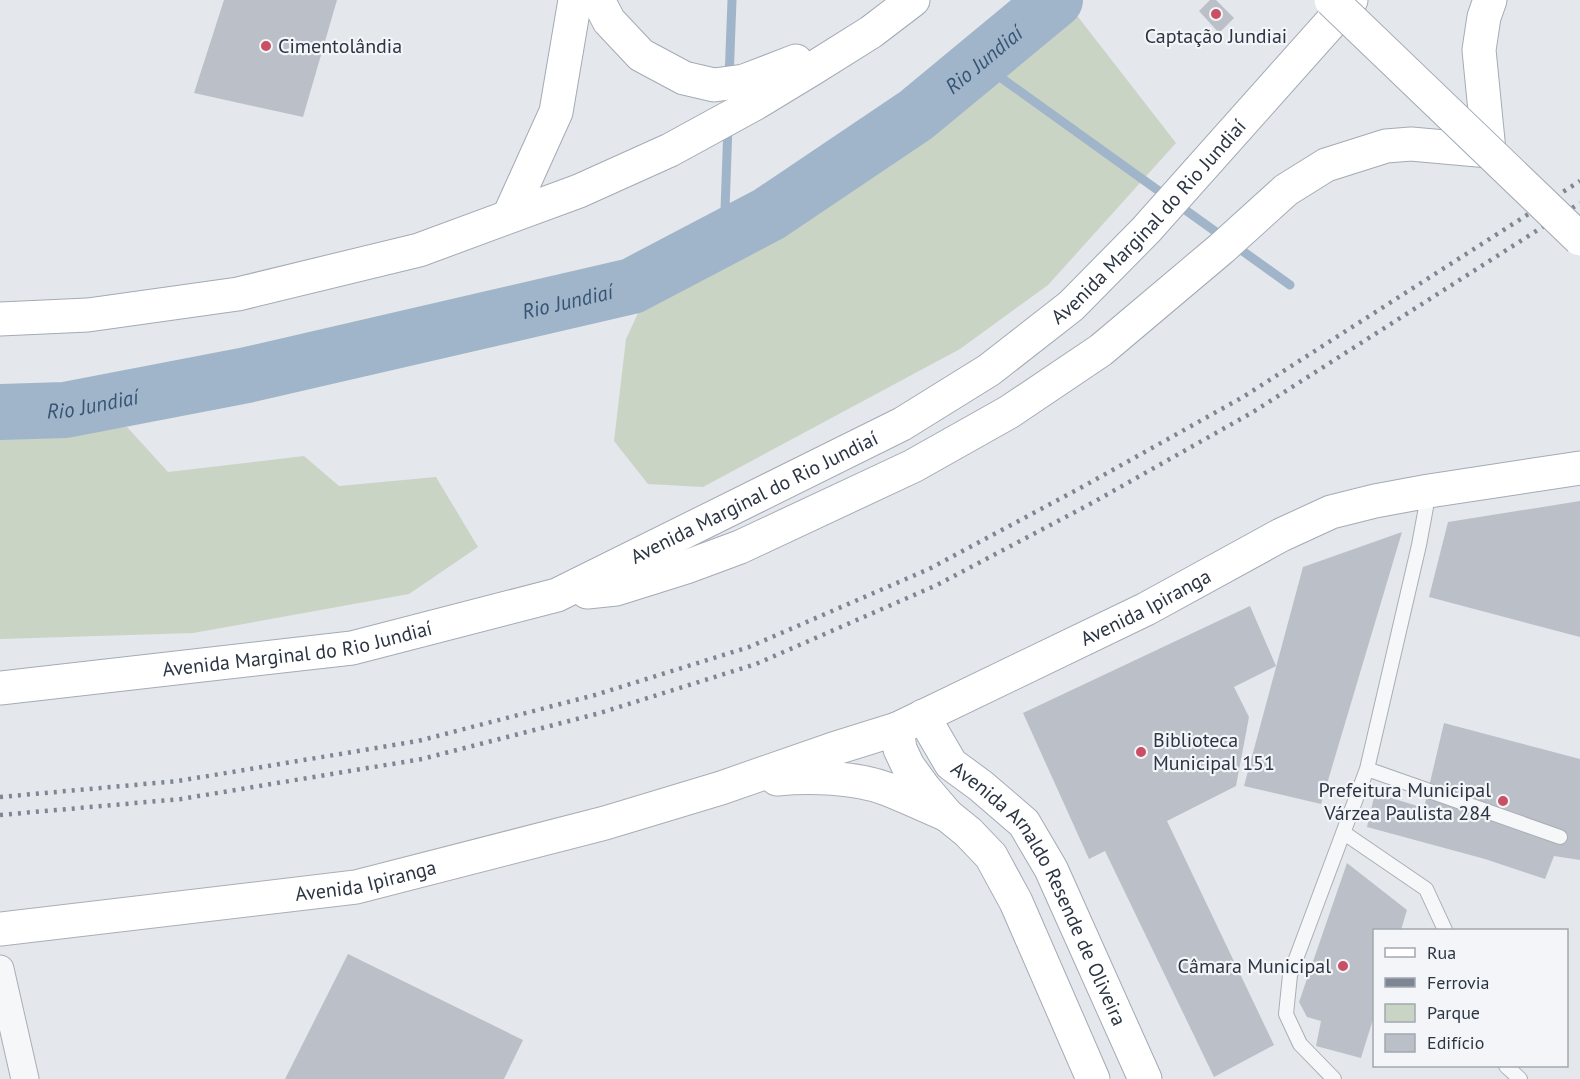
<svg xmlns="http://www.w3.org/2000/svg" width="1580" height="1079" font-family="'PT Sans',sans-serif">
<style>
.green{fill:#c9d4c5}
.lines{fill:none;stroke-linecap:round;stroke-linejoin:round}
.stream{stroke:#a0b5c9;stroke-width:9}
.river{stroke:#a0b5c9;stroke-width:56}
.building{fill:#bbc0c8}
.service-casing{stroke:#a9aeb5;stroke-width:16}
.minor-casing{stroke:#a9aeb5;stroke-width:29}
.secondary-casing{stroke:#a9aeb5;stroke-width:35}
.primary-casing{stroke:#a3abb6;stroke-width:35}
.service{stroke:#f6f7f9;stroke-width:14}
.minor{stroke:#f6f7f9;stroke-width:27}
.secondary{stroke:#fff;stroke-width:33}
.primary{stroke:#fff;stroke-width:33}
.rail{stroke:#7e8694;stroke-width:4.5;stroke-dasharray:3 6;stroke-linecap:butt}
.primary-bridge-casing{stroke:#a3abb6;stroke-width:35;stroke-linecap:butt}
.primary-bridge{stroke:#fff;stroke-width:33}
.poi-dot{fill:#c94f64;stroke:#f3f5f8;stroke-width:2}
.labels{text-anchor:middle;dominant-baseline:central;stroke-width:4.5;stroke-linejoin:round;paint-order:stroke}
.poi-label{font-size:20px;fill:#2c3543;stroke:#f3f5f8;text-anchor:start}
.street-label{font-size:20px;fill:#2c3543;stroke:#f3f5f8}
.water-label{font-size:21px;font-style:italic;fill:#375475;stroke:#f3f5f8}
</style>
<rect width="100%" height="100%" fill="#e4e7eb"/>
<path class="green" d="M1068 4 1176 143 1048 285 960 349 703 487 648 484 614 441 626 339 647 294 723 269 767 227 915 129Z
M127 427 168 472 304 456 339 486 436 477 478 547 409 594 193 633 0 639V434Z"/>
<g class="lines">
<path class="stream" d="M979 62 1290 285
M729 79 732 0
M724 238 728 125"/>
<path class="river" id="s1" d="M0 412 65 410 247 375 632 286 769 214 916 115 1055 0"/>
</g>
<path class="building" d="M224 0H337L303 117 194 93Z
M1210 0H1216L1234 18 1219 33 1199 11Z
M1580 501V637L1429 597 1448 522Z
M1402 532 1321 804 1244 786 1303 567Z
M1250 606 1276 666 1234 687 1249 717 1236 786 1167 821 1274 1045 1214 1077 1105 851 1089 859 1023 713Z
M1444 723 1580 759V860L1554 856 1545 879 1485 859 1367 827 1375 793 1424 808Z
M1347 863 1407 910 1401 930H1374V1016L1361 1058 1316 1046 1321 1021 1307 1017 1299 1002Z
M348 954 523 1040 504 1079H285Z"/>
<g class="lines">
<g class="service-casing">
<path id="service" d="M1367 769 1560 837
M1344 833 1426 889 1445 930
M1506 1066 1520 1079
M1334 1079 1300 1044 1286 1014 1290 975 1367 769 1419 545 1429 491"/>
</g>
<g class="minor-casing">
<path id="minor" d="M0 969 25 1079"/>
</g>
<g class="secondary-casing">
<g id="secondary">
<path d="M777 779C810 776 855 777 887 789 907 797 927 806 947 815"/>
<path id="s2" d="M0 929 356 887 605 823 721 788 833 749 897 729"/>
</g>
</g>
<g class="primary-casing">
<g id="primary">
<path d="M598 0 609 21 641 55 684 78 714 85 744 81 796 61"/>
<path d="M509 216 556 112 575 0"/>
<path d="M0 319 88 315 238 294 419 250 579 191 670 150 756 103 812 69 871 32 913 0"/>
<path d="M587 592 616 589 686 567 740 547 913 466 1009 412 1101 350 1222 248 1286 190 1326 165 1386 146 1411 144 1489 151 1479 50 1484 17 1490 0"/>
<path id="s3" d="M0 688 352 648 557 595 902 424 989 370 1071 306 1146 230 1351 0"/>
<path id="s4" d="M923 716 951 764 981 786 1024 823 1051 869 1145 1079"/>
<path id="s5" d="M1093 1079 1016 902 991 856 968 832 947 815 924 788 908 766 900 749 897 729 1146 609 1281 535 1331 512 1375 501 1429 491 1580 468"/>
</g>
</g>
<use href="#service" class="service"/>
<use href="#minor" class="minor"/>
<use href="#secondary" class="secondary"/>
<use href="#primary" class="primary"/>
<path class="rail" d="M0 797 178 781 418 741 595 695 749 647 929 569 1084 486 1243 397 1580 181
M0 815 181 799 422 759 600 713 756 664 937 585 1092 503 1253 412 1580 203"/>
<g class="primary-bridge-casing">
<path id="primary-bridge" d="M1331 0 1580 239"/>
</g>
<use href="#primary-bridge" class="primary-bridge"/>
</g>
<g class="poi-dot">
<circle cx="1216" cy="14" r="6"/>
<circle cx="266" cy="46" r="6"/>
<circle cx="1141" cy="752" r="6"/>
<circle cx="1503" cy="801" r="6"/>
<circle cx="1343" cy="966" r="6"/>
</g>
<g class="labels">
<g class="poi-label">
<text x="1216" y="36" text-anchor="middle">Captação Jundiai</text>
<text x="278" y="46">Cimentolândia</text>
<text x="1153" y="740">Biblioteca<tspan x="1153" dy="23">Municipal 151</tspan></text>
<text x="1491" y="790" text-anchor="end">Prefeitura Municipal<tspan x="1491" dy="23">Várzea Paulista 284</tspan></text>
<text x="1331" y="966" text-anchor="end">Câmara Municipal</text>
</g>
<g class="street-label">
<text stroke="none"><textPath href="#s3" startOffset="1272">Avenida Marginal do Rio Jundiaí</textPath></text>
<text stroke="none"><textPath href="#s3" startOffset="786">Avenida Marginal do Rio Jundiaí</textPath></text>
<text stroke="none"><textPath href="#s5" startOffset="684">Avenida Ipiranga</textPath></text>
<text stroke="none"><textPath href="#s3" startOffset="300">Avenida Marginal do Rio Jundiaí</textPath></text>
<text stroke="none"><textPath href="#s2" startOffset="369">Avenida Ipiranga</textPath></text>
<text stroke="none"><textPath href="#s4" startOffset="216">Avenida Arnaldo Resende de Oliveira</textPath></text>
</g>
<g class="water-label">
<text stroke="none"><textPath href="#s1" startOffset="1065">Rio Jundiaí</textPath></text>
<text stroke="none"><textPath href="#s1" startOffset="579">Rio Jundiaí</textPath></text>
<text stroke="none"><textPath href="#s1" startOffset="93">Rio Jundiaí</textPath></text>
</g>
</g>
<rect x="1373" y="929" width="195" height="138" fill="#f3f5f8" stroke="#a3a8b0" stroke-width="1.5"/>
<rect x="1385" y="948" width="30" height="9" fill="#ffffff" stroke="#a3a8b0" stroke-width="1.5"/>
<text x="1427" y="959" font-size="18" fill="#2c3543">Rua</text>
<rect x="1385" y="978" width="30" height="9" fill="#7e8694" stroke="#a3a8b0" stroke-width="1.5"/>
<text x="1427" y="989" font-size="18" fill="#2c3543">Ferrovia</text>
<rect x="1385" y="1004" width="30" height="18" fill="#c9d4c5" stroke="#a3a8b0" stroke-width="1.5"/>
<text x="1427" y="1019" font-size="18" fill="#2c3543">Parque</text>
<rect x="1385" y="1034" width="30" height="18" fill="#bbc0c8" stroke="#a3a8b0" stroke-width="1.5"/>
<text x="1427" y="1049" font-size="18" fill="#2c3543">Edifício</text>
</svg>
